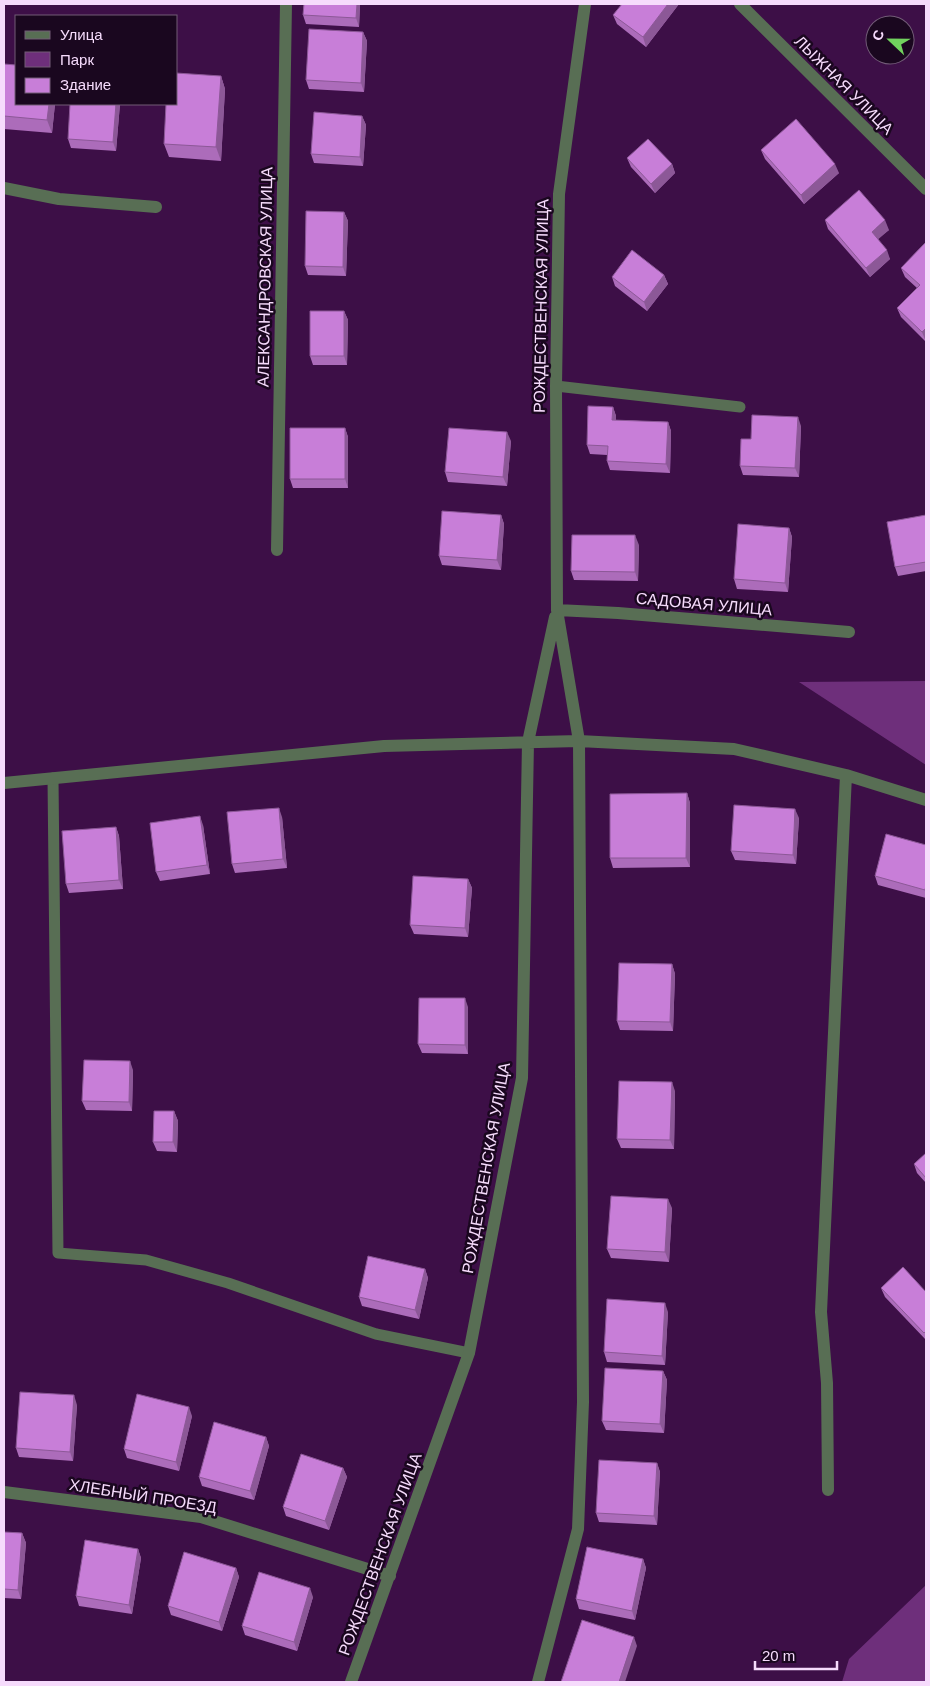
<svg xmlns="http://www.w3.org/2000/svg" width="930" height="1686" font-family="Arial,sans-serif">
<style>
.green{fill:#6e2f7b}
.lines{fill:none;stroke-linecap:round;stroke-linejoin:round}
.service{stroke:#586e54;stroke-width:11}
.minor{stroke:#586e54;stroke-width:12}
.wall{fill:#ac6cba}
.shaded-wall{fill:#8c5897}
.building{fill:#c87ed8;stroke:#8c5897}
.labels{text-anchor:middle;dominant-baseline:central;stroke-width:5;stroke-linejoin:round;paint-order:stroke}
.street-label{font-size:16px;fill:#f6dbfc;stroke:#1a071f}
</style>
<rect width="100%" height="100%" fill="#3d0f47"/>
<path class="green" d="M926 681V765L799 682Z
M926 1585V1682H842L849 1659Z"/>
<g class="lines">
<path class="service" d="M556 386 740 407
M53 778 58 1253 146 1260 228 1283 376 1334 469 1353"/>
<path class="minor" d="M740 4 926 189
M4 188 59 199 156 207
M277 550C281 368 282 186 286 4
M557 610 618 613 849 632
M4 783 384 746 579 741 734 749 846 775 926 800
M828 1490 827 1383 821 1312 846 775
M4 1492 201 1517 390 1576
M351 1682 469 1353 522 1078 528 742 555 617
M538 1682 578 1529 583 1402 579 741 557 610 556 386 559 194 585 4"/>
</g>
<path class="wall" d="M304 4H360L359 27 306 24 303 15Z
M679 4 646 47 617 24 613 15Z
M363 32 367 41 364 92 309 89 306 80Z
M4 64 55 104 52 133 4 129Z
M221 76 225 89 221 161 169 157 164 144Z
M120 104 116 151 71 148 68 139Z
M362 116 366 125 363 166 314 163 311 154Z
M761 150 839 173 804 204 765 159Z
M627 158 672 164 675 173 655 193 631 167Z
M344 212 348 221 346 276 308 275 305 266Z
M825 220 889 230 877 239 890 259 870 277 828 229Z
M926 242V342L901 317 897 308 917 288 905 277 901 268Z
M664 275 668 284 647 311 615 286 612 277Z
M344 311 348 320 347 365H313L310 356Z
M613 407 616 416V420L668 422 671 431 670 473 610 470 607 461V455L590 454 587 445Z
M801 426 799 477 743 475 740 466 751 439Z
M345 428 348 437V488H293L290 479Z
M511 441 507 486 448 482 445 472Z
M501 515 504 524 501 570 442 565 439 556Z
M926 515V571L898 576 895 567Z
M789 528 792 537 788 592 737 589 734 579Z
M639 545 638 581 574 580 571 571Z
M687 793 690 803V867L613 868 610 858Z
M282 817 287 868 235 873 232 864Z
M799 818 796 864 735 860 731 851Z
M203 825 210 874 160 881 156 872Z
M116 827 119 836 123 889 69 893 66 884Z
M926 845V898L878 885 875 876Z
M468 879 472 888 468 937 414 934 410 925Z
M672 964 675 974 673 1031 620 1030 617 1021Z
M468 1007V1054L422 1053 418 1044Z
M133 1070 132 1111 86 1110 82 1101Z
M675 1091 674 1149 621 1148 617 1139Z
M174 1111 178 1121 177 1152 157 1151 153 1142Z
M926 1153V1183L917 1173 914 1164Z
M672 1208 669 1262 611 1258 607 1249Z
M425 1269 428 1278 419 1319 362 1306 359 1297Z
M881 1288 926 1292V1340L885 1297Z
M668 1312 665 1365 607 1362 604 1352Z
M663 1371 667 1380 664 1433 606 1430 602 1421Z
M77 1405 73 1461 19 1457 16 1448Z
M192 1416 179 1471 127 1458 124 1449Z
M266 1437 269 1446 254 1500 202 1486 199 1477Z
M657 1463 660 1472 657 1525 599 1522 596 1513Z
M343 1468 347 1477 329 1530 286 1516 283 1507Z
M4 1532 22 1533 26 1543 21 1599 4 1598Z
M138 1549 141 1558 132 1614 79 1606 76 1596Z
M643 1559 646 1568 635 1620 579 1609 576 1599Z
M236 1568 239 1577 222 1631 171 1615 168 1606Z
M313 1597 297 1651 245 1635 242 1626Z"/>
<path class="shaded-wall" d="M357 4H360L359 27 356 18Z
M668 4H679L646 47 643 37Z
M363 32 367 41 364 92 361 83Z
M221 76 225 89 221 161 216 147Z
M49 104H55L52 133 47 120Z
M116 104H120L116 151 113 142Z
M362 116 366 125 363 166 360 157Z
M672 164 675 173 655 193 651 184Z
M835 164 839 173 804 204 801 195Z
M344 212 348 221 346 276 343 267Z
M885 220 889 230 875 242 872 232Z
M887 250 890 259 870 277 866 268Z
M664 275 668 284 647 311 644 302Z
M344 311 348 320 347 365 344 356Z
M926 328V342L922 332Z
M613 407 616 416V429L612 420Z
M798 417 801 426 799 477 795 468Z
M668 422 671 431 670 473 666 464Z
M345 428 348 437V488L345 479Z
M507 432 511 441 507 486 503 477Z
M501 515 504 524 501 570 497 560Z
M789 528 792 537 788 592 785 583Z
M635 535 639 545 638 581 635 572Z
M687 793 690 803V867L686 858Z
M279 808 282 817 287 868 283 859Z
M795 809 799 818 796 864 793 855Z
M200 816 203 825 210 874 207 865Z
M116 827 119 836 123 889 119 880Z
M468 879 472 888 468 937 465 928Z
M672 964 675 974 673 1031 670 1022Z
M465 998 468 1007V1054L465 1045Z
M130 1061 133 1070 132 1111 129 1102Z
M672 1082 675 1091 674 1149 670 1140Z
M174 1111 178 1121 177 1152 173 1142Z
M668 1199 672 1208 669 1262 665 1252Z
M425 1269 428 1278 419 1319 415 1310Z
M665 1303 668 1312 665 1365 662 1356Z
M663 1371 667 1380 664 1433 660 1424Z
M74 1395 77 1405 73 1461 70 1452Z
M189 1407 192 1416 179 1471 176 1462Z
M266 1437 269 1446 254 1500 250 1491Z
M657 1463 660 1472 657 1525 654 1516Z
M343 1468 347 1477 329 1530 325 1521Z
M22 1533 26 1543 21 1599 18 1590Z
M138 1549 141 1558 132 1614 129 1605Z
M643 1559 646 1568 635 1620 632 1611Z
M236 1568 239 1577 222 1631 219 1622Z
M310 1588 313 1597 297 1651 294 1642Z
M634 1637 637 1646 625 1682H619Z"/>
<path class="building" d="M304 4H357L356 18 303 15Z
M622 4H668L643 37 613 15Z
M309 29 363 32 361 83 306 80Z
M4 64 16 65V104H49L47 120 4 116Z
M176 73 221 76 216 147 164 144 166 104H176Z
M70 104H116L113 142 68 139Z
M314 112 362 116 360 157 311 154Z
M796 119 835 164 801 195 761 150Z
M648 139 672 164 651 184 627 158Z
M859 190 885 220 872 232 887 250 866 268 825 220Z
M306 211 344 212 343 267 305 266Z
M926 242V328L922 332 897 308 920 285 901 268Z
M632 250 664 275 644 302 612 277Z
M310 311H344V356H310Z
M588 406 613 407 612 420 668 422 666 464 607 461 608 446 587 445Z
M752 415 798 417 795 468 740 466 741 439H751Z
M290 428H345V479H290Z
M449 428 507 432 503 477 445 472Z
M442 511 501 515 497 560 439 556Z
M926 515V562L895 567 887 522Z
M738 524 789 528 785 583 734 579Z
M572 535H635V572L571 571Z
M687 793 686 858H610V794Z
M734 805 795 809 793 855 731 851Z
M279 808 283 859 232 864 227 812Z
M200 816 207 865 156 872 150 823Z
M116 827 119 880 66 884 62 831Z
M886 834 926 845V885L925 890 875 876Z
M413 876 468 879 465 928 410 925Z
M619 963 672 964 670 1022 617 1021Z
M419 998H465V1045L418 1044Z
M84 1060 130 1061 129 1102 82 1101Z
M619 1081 672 1082 670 1140 617 1139Z
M154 1111H174L173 1142H153Z
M926 1153V1178L914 1164Z
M611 1196 668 1199 665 1252 607 1249Z
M368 1256 425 1269 415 1310 359 1297Z
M903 1267 926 1292V1331L924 1333 881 1288Z
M607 1299 665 1303 662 1356 604 1352Z
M605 1368 663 1371 660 1424 602 1421Z
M20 1392 74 1395 70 1452 16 1448Z
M137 1394 189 1407 176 1462 124 1449Z
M214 1422 266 1437 250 1491 199 1477Z
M301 1454 343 1468 325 1521 283 1507Z
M599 1460 657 1463 654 1516 596 1513Z
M4 1532 22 1533 18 1590 4 1589Z
M85 1540 138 1549 129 1605 76 1596Z
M587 1547 643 1559 632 1611 576 1599Z
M184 1552 236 1568 219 1622 168 1606Z
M259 1572 310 1588 294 1642 242 1626Z
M582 1620 634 1637 619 1682H561Z"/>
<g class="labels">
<g class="street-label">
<text transform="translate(844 85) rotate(45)">ЛЫЖНАЯ УЛИЦА</text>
<text transform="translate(265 277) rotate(-89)">АЛЕКСАНДРОВСКАЯ УЛИЦА</text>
<text transform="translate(541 306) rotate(-89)">РОЖДЕСТВЕНСКАЯ УЛИЦА</text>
<text transform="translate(704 604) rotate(5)">САДОВАЯ УЛИЦА</text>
<text transform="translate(486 1168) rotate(-80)">РОЖДЕСТВЕНСКАЯ УЛИЦА</text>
<text transform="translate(143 1496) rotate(9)">ХЛЕБНЫЙ ПРОЕЗД</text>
<text transform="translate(380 1554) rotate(-70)">РОЖДЕСТВЕНСКАЯ УЛИЦА</text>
</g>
</g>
<rect width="930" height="1686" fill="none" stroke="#f6dbfc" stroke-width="10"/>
<rect x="15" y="15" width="162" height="90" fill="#1a071f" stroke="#725c77"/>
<rect x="25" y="31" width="25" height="8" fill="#586e54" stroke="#725c77"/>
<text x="60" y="40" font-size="15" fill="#f6dbfc">Улица</text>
<rect x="25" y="52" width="25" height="15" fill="#6e2f7b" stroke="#725c77"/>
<text x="60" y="65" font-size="15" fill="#f6dbfc">Парк</text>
<rect x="25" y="78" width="25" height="15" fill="#c87ed8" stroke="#725c77"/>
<text x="60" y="90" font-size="15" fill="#f6dbfc">Здание</text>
<g transform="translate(890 40) rotate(292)"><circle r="24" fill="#1a071f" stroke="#725c77"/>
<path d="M0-4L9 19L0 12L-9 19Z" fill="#71d25e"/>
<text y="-8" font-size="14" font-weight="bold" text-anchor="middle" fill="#f6dbfc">С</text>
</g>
<path d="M755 1661v8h82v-8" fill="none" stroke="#f6dbfc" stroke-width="2.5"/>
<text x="762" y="1661" font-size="15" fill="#f6dbfc" stroke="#1a071f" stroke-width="4" paint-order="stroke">20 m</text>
</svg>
